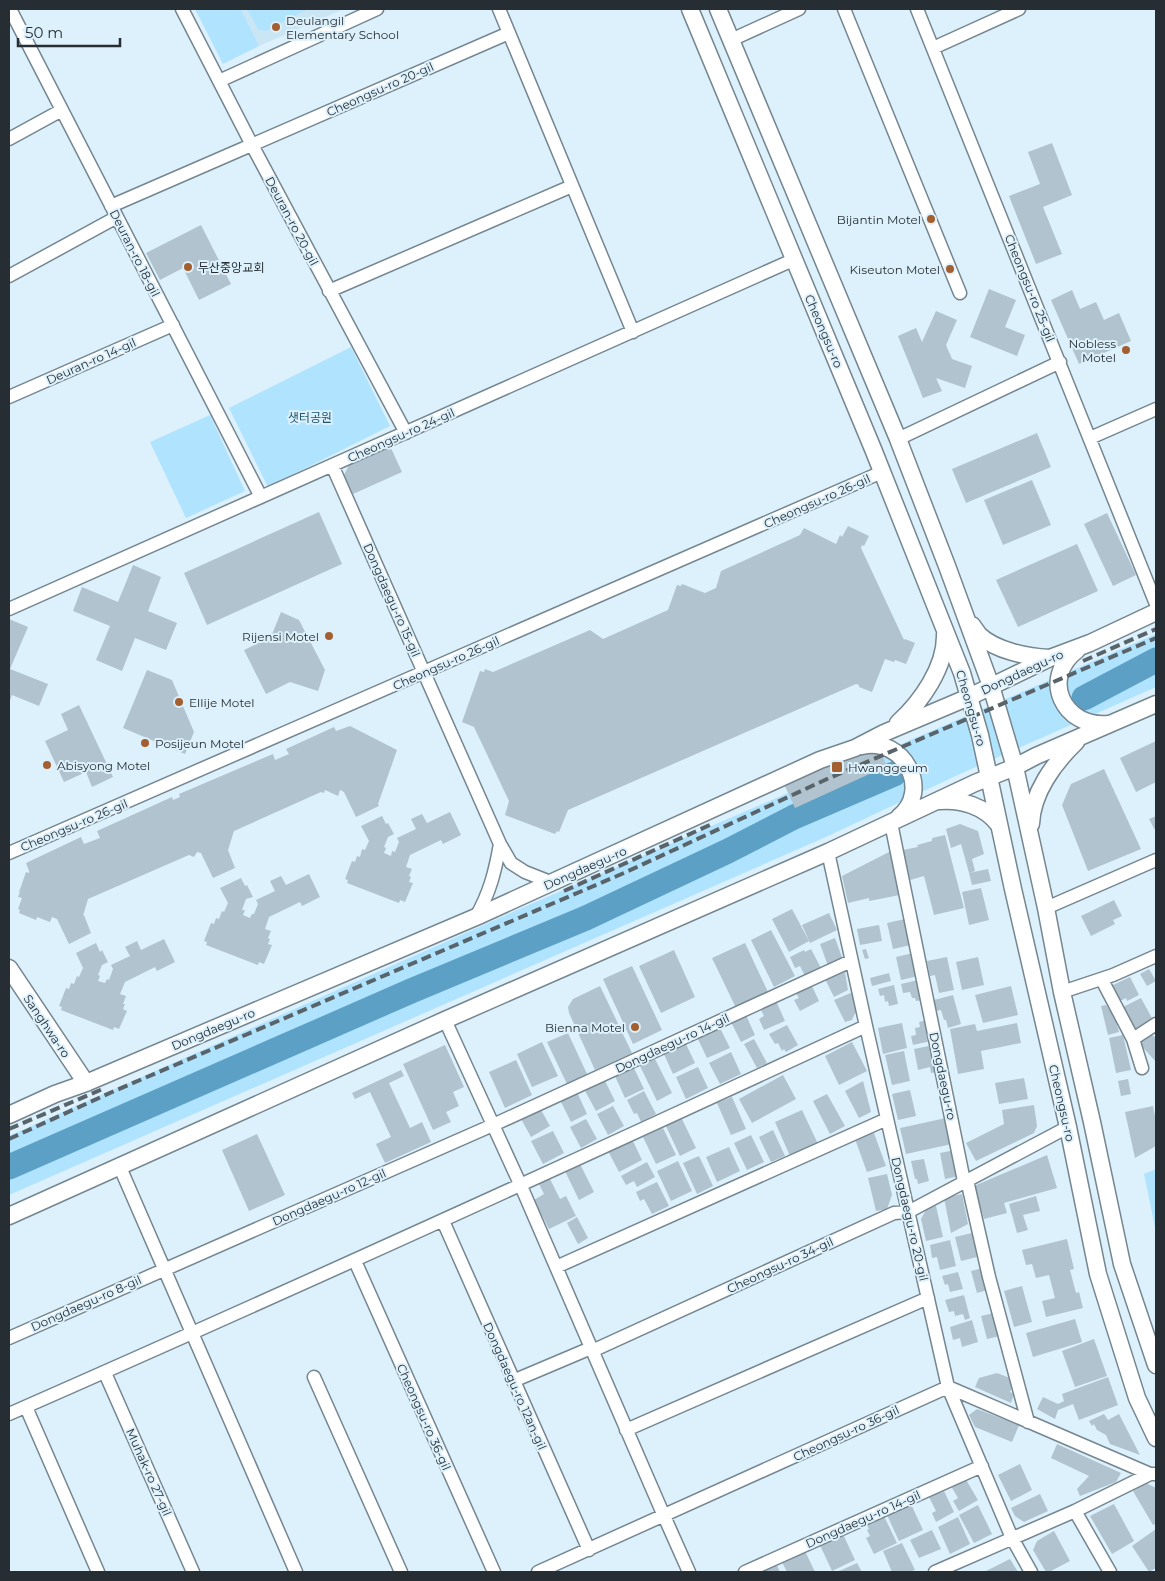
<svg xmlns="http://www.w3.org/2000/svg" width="1165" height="1581" font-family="Montserrat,'Noto Sans KR',sans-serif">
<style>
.built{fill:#cae5f4}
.green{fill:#b0e3fe}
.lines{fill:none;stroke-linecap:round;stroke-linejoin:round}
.river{stroke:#5ca1c5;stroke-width:25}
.building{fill:#b0c3ce}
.minor-casing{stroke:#748690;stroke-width:15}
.major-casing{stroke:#748690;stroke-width:19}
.minor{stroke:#fff;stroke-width:12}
.major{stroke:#fff;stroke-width:16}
.rail{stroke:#58636a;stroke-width:4;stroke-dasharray:10 5;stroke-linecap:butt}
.poi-dot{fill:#a35f30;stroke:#ddf1fc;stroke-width:2}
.labels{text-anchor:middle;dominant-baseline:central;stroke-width:4;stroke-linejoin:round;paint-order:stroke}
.poi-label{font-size:12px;fill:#272e33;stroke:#ddf1fc;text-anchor:start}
.street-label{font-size:12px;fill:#272e33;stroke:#ddf1fc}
.park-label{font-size:12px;fill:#205670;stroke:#ddf1fc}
</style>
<rect width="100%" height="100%" fill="#ddf1fc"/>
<path class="built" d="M241 9H344L259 46Z"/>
<path class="green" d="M195 9H241L259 46 223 64Z
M247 9H308L266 31 258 29Z
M351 347 390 426 268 487 229 408Z
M210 415 245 491 186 518 150 442Z
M1156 634V687L960 774 826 837 9 1195V1136L524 907Z
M1156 1169V1232L1144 1174Z"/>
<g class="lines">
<path class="river" d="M1084 698 1156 660
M9 1167 411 991 586 918 728 851 794 817 894 774"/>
</g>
<path class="building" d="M1052 143 1072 195 1043 207 1062 254 1036 264 1009 196 1040 184 1028 152Z
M201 225 231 284 199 300 183 268 160 280 146 253Z
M989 289 1016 300 1005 327 1025 335 1017 356 970 337Z
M1072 290 1080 309 1096 302 1104 320 1119 313 1131 341 1079 364 1051 300Z
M936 311 957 320 946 345 952 359 972 366 965 388 936 378 942 391 923 398 898 336 916 328 922 342Z
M1037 433 1051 467 966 503 952 469Z
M390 446 402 472 353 494 344 475 349 465Z
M1032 480 1051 525 1003 545 984 500Z
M319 512 342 564 207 625 184 573Z
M1107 513 1136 575 1113 586 1084 524Z
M848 526 869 536 864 546 862 545 861 548 904 640 905 639 915 643 906 664 895 660 894 662 885 659 872 692 859 687V685L856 684 568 810 559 832 557 831 555 834 505 815 509 801 474 727 462 722 480 671 484 672 485 669 493 672 590 630 603 639 668 610 677 585 681 586 682 584 705 593 716 588 721 571 800 535 804 528 836 544 840 535 842 537Z
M1077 544 1098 591 1018 627 996 580Z
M133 565 161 577 148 611 177 623 166 650 135 638 122 671 96 660 110 626 73 611 82 587 118 602Z
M281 612 299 620 325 670 318 691 290 682 266 694 244 650 271 637Z
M9 619 28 627 10 669 48 684 39 706 12 695 9 703Z
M147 670 172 680 194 732 185 754 123 728Z
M79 705 113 777 92 787 86 772 64 782 45 741 68 730 61 714Z
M350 726 397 750 378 804 379 806 356 817 344 792 340 790 338 796 325 790 324 793 321 792 234 831 228 850 235 868 213 878 201 853 197 852 194 857 189 855 88 899 83 916 84 915 91 933 69 944 57 919 52 917 50 922 37 917 36 920 19 913 20 910 18 909 22 898 18 897 20 892H19L26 872 29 873V871L26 863 81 837 84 844 100 838 97 831 172 797 173 800 180 797 179 794 273 754 275 760 289 754 286 749 334 727 336 731Z
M871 732 887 766 795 808 779 773Z
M1156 741V782L1136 792 1120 758Z
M1104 769 1141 849 1088 871 1062 805 1071 784Z
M450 812 461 835 443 844 441 840 410 855 406 867 412 869 409 876 411 877 409 882 413 883 405 902 400 900 399 903 347 883 348 880 345 879 352 861 355 862 357 856 360 857 362 849 365 850 369 841 361 826 382 816 386 824 388 823 394 834 388 837 384 847 386 848 384 853 391 856 392 851 395 852 399 842 397 838 416 829 411 819 422 814 427 823Z
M1156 816V832L1149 819Z
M960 824 978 831 984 854 972 859 975 871 969 873 961 844 951 848 946 829Z
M945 835 964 908 934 915 924 876 910 880 903 850 918 847 917 845 932 841V838Z
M891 851 900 895 869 901V898L848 903 842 876Z
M988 869 991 881 972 885 969 873Z
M309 874 320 897 302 906 300 902 269 917 265 929 271 931 268 938 270 939 268 944 272 945 264 964 259 962 258 965 206 945 207 942 204 941 211 923 214 924 216 918 219 919 222 911 224 912 228 903 220 888 241 878 245 886 247 885 253 897 246 899 242 910H245L243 915 250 918 252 914H254L258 904 256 900 275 891 270 881 281 876 286 885Z
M981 888 989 920 969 925 962 892Z
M1114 900 1122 916 1113 920 1115 924 1091 936 1081 916Z
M792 909 809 941 789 952 772 919Z
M829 913 837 930 810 943 802 925Z
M905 919 911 945 893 949 887 923Z
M879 925 882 941 860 945 857 929Z
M771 930 795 976 774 987 751 940Z
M835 938 843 960 828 966 820 944Z
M164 939 175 962 157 971 155 967 125 982 120 994 126 996 123 1004H125L123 1009 127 1011 119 1029 114 1027 113 1030 61 1010 62 1007 59 1006 66 988 69 989 71 983 74 984 77 976 79 977 83 968 76 953 96 943 100 952 102 950 108 962 102 965 98 975 100 976 98 981 105 983 107 979 109 980 113 969 111 965 130 956 125 947 137 941 141 950Z
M745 943 768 992 736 1008 712 958Z
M811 949 822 970 806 978 800 966 795 968 790 957 804 950 805 952Z
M866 949 869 958 865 959 862 950Z
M674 950 695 997 661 1013 639 966Z
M913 953 918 976 901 980 896 957Z
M947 957 954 990 939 993 935 975 930 976 927 961Z
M978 957 984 985 962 990 956 962Z
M632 966 662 1030 633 1044 603 979Z
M844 966 848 990 834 997 824 977Z
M1149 969 1156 981 1147 986 1140 974Z
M889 973 891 981 872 986 870 978Z
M1130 977 1139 995 1127 1001 1126 998 1118 1002 1111 986Z
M918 980 923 1000 916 1001 915 998H912L910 992 903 993 901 984Z
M811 984 819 1001 800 1011 794 1000 799 998 795 992Z
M894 985 898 1004 889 1006 888 1001 885 1002 884 995 880 996 878 989Z
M600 986 632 1053 595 1070 569 1013 568 1007 573 999Z
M1011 986 1018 1015 983 1023 975 995Z
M853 992 857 1009 852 1020 845 1022 834 1000Z
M953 995 961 1024 948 1028 946 1020H944L941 1010 936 1011 934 1000Z
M1141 998 1153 1020 1135 1030 1123 1007Z
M776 1001 785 1021 764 1030 759 1019 764 1016 760 1008Z
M1106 1005 1115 1017 1119 1032 1108 1035 1101 1006Z
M745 1013 755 1035 741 1042 730 1020Z
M927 1020 931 1041 913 1045 911 1036 916 1035 915 1028 920 1027 919 1022Z
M902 1023 907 1048 883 1054 878 1028Z
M1017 1023 1021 1043 981 1051 984 1069 958 1074 950 1029 975 1024 977 1031Z
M787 1025 798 1045 786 1052 784 1049 782 1051 778 1043 775 1044 769 1034Z
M719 1026 730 1048 707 1058 697 1037Z
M568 1033 587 1074 567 1084 547 1042Z
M1123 1035 1131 1070 1116 1073 1109 1038Z
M1152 1035 1156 1038V1062L1138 1042Z
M754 1039 767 1063 757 1068 744 1044Z
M542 1042 558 1076 532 1087 517 1054Z
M685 1042 695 1063 673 1074 663 1052Z
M852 1042 867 1071 839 1085 825 1056Z
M445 1045 464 1087 453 1092 459 1106 446 1112 451 1122 433 1130 403 1064Z
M934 1045 939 1072 931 1073 930 1067 918 1070 914 1049Z
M904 1051 910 1081 892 1085 885 1055Z
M731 1052 741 1074 720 1084 709 1063Z
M655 1059 672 1093 657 1101 640 1066Z
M516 1060 532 1095 505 1108 489 1072Z
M633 1066 644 1089 625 1098 614 1074Z
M698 1067 708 1088 686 1099 676 1077Z
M401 1070 404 1076 389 1083 410 1128 422 1122 431 1142 385 1163 376 1144 391 1137 370 1092 355 1099 352 1093Z
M783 1075 796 1099 752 1123 739 1099Z
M1024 1078 1028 1099 999 1104 995 1083Z
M604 1079 615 1101 596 1111 584 1089Z
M1128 1079 1131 1094 1121 1096 1118 1081Z
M863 1081 871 1112 859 1118 845 1091Z
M910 1090 916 1116 898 1120 892 1094Z
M644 1091 656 1114 641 1122 637 1113 634 1114 627 1100Z
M577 1092 587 1114 571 1122 560 1100Z
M827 1094 845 1126 830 1134 813 1101Z
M732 1097 746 1129 731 1135 717 1103Z
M1034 1105 1037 1126 1034 1133 976 1161 966 1143 1004 1124 1002 1110Z
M613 1106 624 1126 608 1135 597 1114Z
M1153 1106 1156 1121V1146L1135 1158 1125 1112Z
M540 1108 550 1126 531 1137 521 1119Z
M802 1110 818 1144 790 1156 775 1122Z
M681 1117 696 1148 680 1156 665 1124Z
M946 1118 952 1144 906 1154 900 1128Z
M586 1119 597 1139 581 1148 570 1127Z
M663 1128 676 1155 656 1164 643 1137Z
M773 1130 785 1156 771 1162 759 1137Z
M553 1131 564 1153 543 1164 531 1141Z
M874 1133 886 1166 867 1172 855 1139Z
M257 1134 285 1195 249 1211 222 1150Z
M751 1135 764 1162 747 1170 734 1143Z
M632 1139 642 1160 619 1172 608 1151Z
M729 1147 740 1171 717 1182 706 1157Z
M955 1150 959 1176 945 1179 940 1153Z
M1047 1155 1057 1188 1004 1203 1007 1213 984 1219 974 1186Z
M699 1156 713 1186 697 1194 683 1163Z
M924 1159 929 1181 918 1184 917 1179H915L911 1161Z
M678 1161 692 1191 671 1201 657 1171Z
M579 1162 594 1192 579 1200 564 1169Z
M647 1162 655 1177 637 1187 634 1181 626 1185 621 1176Z
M887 1174 892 1195 887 1209 876 1211 868 1178Z
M549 1177 560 1199 566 1196 576 1216 549 1229 534 1200 544 1194 538 1182Z
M657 1182 669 1206 652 1214 644 1199 640 1201 636 1192Z
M962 1194 968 1224 951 1233 944 1198Z
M1036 1196 1040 1211 1023 1215 1028 1230 1017 1233 1009 1204Z
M936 1206 943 1237 926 1241 921 1219 927 1208Z
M577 1217 588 1238 578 1244 567 1223Z
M972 1233 977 1257 961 1261 955 1237Z
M1067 1239 1074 1269 1070 1270 1076 1293 1079 1292 1083 1308 1046 1317 1042 1301 1055 1298 1049 1275 1036 1278 1032 1264 1026 1265 1022 1250Z
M950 1240 956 1266 940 1270 937 1257 932 1258 930 1245Z
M983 1268 988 1290 977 1293 971 1271Z
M958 1272 963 1289 950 1292 948 1284 945 1285 942 1276Z
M1022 1286 1032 1322 1014 1327 1004 1291Z
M964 1295 970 1318 965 1320 963 1314 955 1316 954 1311 949 1312 945 1300Z
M994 1313 1000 1336 987 1339 981 1316Z
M1075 1319 1082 1342 1033 1357 1026 1333Z
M972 1320 978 1342 962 1347 960 1338 953 1340 950 1327Z
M1094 1339 1107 1376 1075 1387 1062 1351Z
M997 1373 1015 1380 1010 1392 1014 1394 1011 1403 975 1387 979 1378Z
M1108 1377 1118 1405 1079 1420 1073 1404 1058 1410 1055 1419 1037 1409 1043 1397 1058 1404 1064 1401 1062 1394Z
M977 1409 1019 1425 1012 1442 975 1427 969 1415Z
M1104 1414 1108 1420 1119 1414 1140 1455 1110 1444 1106 1435 1097 1430 1094 1424 1092 1426 1089 1421Z
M1057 1444 1121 1473 1116 1482 1080 1496 1077 1489 1089 1476 1051 1458Z
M1020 1464 1032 1490 1011 1501 998 1475Z
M965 1478 978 1500 959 1511 953 1501 958 1498 951 1486Z
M1146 1483 1156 1488V1524L1153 1525 1133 1491Z
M939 1490 941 1493 944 1491 954 1512 936 1522 932 1513 936 1511 928 1495Z
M1040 1494 1048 1511 1024 1522 1015 1516 1011 1508Z
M911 1504 923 1530 899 1541 887 1515Z
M1114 1504 1134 1541 1112 1554 1090 1516Z
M978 1505 992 1534 974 1543 959 1515Z
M883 1514 897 1543 874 1554 866 1538 870 1536 867 1530 869 1529 866 1523Z
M958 1517 970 1544 950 1554 938 1527Z
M1156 1529V1568L1149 1572 1132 1546Z
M932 1530 941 1549 919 1558 910 1540Z
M1054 1531 1070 1561 1049 1572H1046L1033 1550 1037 1541Z
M842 1532 855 1560 832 1571 819 1543Z
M902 1543 915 1570 909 1572H892L883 1551Z
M804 1549 815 1572H787L781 1560Z
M1010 1559 1018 1572H987L986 1571Z
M776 1563 780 1572H757Z
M857 1563 862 1572H837Z"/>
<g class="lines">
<g class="minor-casing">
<path id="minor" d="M10 9 261 497
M182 9 252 145 406 433
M499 9 633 332
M844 9 960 293
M917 9 1156 604
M731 40 799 9
M933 48 1019 9
M219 81 377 9
M9 139 62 110
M111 206 509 33
M9 276 117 217
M329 291 572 186
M9 397 173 325
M1090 438 1156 409
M898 439 1060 362
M332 465 500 844 511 863 525 872 553 883
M9 609 793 260
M891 823 964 1181
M828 852 866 1026 948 1387 1012 1538 1031 1572
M9 853 882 472
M1046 908 1156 860
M476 917C490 892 495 872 500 844
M1102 980 1133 1039 1142 1068
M1062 992 1113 975 1156 956
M445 1020 521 1186 664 1516 689 1572
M1133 1039 1156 1024
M119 1165 296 1572
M967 1180 989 1277 1028 1422
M443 1221 589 1550
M355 1261 494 1572
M556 1267 887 1119
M9 1338 493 1125 851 961
M592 1351 894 1213 908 1212 1068 1127
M105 1373 193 1572
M314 1377 401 1572
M513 1381 591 1348
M26 1407 98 1572
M9 1414C296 1288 581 1158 866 1026
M626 1430 928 1298
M1075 1511 1110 1572
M538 1572 948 1387 1150 1474H1156
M745 1572 982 1466
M935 1572 1075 1511 1150 1474"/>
</g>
<g class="major-casing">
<path id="major" d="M690 9 873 449 962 673 980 735 1013 889 1068 1127 1098 1274 1137 1398 1156 1438
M718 9 898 439 947 566 991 686 1015 767 1046 908 1062 992 1092 1122 1122 1264 1156 1365
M972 625C974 628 977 632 979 635 996 651 1028 657 1050 658
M1077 650C1040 678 1063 728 1108 724
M898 723C921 702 946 667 945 634
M862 746C904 736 932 791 899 817
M939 801C961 799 985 806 999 825
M1031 824C1032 793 1054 763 1076 742
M9 968 86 1083
M9 1115 55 1094 86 1083 476 917 820 760 855 748 884 733 969 697 1050 658 1090 643 1156 612
M9 1216 445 1020 828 852 975 783 1015 767 1036 756 1156 704"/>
</g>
<use href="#minor" class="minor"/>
<use href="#major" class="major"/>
<path class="rail" d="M1083 661 1156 629
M564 891 712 824
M9 1129 105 1088
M9 1139 112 1092 624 873 827 779 1156 638"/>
</g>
<g class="poi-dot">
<circle cx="276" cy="27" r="5"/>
<circle cx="931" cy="219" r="5"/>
<circle cx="188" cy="267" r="5"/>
<circle cx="950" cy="269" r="5"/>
<circle cx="1126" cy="350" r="5"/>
<circle cx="329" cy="636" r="5"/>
<circle cx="179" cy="702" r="5"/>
<circle cx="145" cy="743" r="5"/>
<circle cx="47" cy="765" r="5"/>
<rect x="831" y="761" width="12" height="12" rx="2.5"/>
<circle cx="635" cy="1027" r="5"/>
</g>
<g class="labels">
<g class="poi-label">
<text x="286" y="20">Deulangil<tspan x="286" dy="14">Elementary School</tspan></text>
<text x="921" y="219" text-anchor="end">Bijantin Motel</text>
<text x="198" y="267">두산중앙교회</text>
<text x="940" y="269" text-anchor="end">Kiseuton Motel</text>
<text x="1116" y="343" text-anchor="end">Nobless<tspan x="1116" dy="14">Motel</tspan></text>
<text x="319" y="636" text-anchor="end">Rijensi Motel</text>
<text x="189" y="702">Ellije Motel</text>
<text x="155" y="743">Posijeun Motel</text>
<text x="57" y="765">Abisyong Motel</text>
<text x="848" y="767">Hwanggeum</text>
<text x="625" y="1027" text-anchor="end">Bienna Motel</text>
</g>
<g class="street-label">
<text transform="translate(380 89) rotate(-24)">Cheongsu-ro 20-gil</text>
<text transform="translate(292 221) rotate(62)">Deuran-ro 20-gil</text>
<text transform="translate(135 253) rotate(63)">Deuran-ro 18-gil</text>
<text transform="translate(1030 288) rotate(68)">Cheongsu-ro 25-gil</text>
<text transform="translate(824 331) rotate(67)">Cheongsu-ro</text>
<text transform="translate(91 361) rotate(-24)">Deuran-ro 14-gil</text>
<text transform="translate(401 435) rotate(-24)">Cheongsu-ro 24-gil</text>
<text transform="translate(817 501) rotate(-24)">Cheongsu-ro 26-gil</text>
<text transform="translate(392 600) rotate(66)">Dongdaegu-ro 15-gil</text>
<text transform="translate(446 663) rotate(-24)">Cheongsu-ro 26-gil</text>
<text transform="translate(1022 672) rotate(-25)">Dongdaegu-ro</text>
<text transform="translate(971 708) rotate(74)">Cheongsu-ro</text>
<text transform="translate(74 825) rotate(-23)">Cheongsu-ro 26-gil</text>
<text transform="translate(585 868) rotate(-24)">Dongdaegu-ro</text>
<text transform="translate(47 1026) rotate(56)">Sanghwa-ro</text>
<text transform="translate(213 1029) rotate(-23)">Dongdaegu-ro</text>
<text transform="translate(672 1043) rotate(-25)">Dongdaegu-ro 14-gil</text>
<text transform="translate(943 1076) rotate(78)">Dongdaegu-ro</text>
<text transform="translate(1062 1103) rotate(77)">Cheongsu-ro</text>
<text transform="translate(329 1197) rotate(-24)">Dongdaegu-ro 12-gil</text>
<text transform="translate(910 1219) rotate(77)">Dongdaegu-ro 20-gil</text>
<text transform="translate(780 1265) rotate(-25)">Cheongsu-ro 34-gil</text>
<text transform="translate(86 1303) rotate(-24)">Dongdaegu-ro 8-gil</text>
<text transform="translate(515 1386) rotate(66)">Dongdaegu-ro 12an-gil</text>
<text transform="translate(424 1417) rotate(66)">Cheongsu-ro 36-gil</text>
<text transform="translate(846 1433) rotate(-25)">Cheongsu-ro 36-gil</text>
<text transform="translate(149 1472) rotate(66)">Muhak-ro 27-gil</text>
<text transform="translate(863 1519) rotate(-24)">Dongdaegu-ro 14-gil</text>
</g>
<g class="park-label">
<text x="310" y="417">샛터공원</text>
</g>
</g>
<rect width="1165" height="1581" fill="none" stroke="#272e33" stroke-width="20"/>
<path d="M18 38v8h102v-8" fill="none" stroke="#272e33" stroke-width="2.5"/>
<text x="25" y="38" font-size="15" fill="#272e33" stroke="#ddf1fc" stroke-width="4" paint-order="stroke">50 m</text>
</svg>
